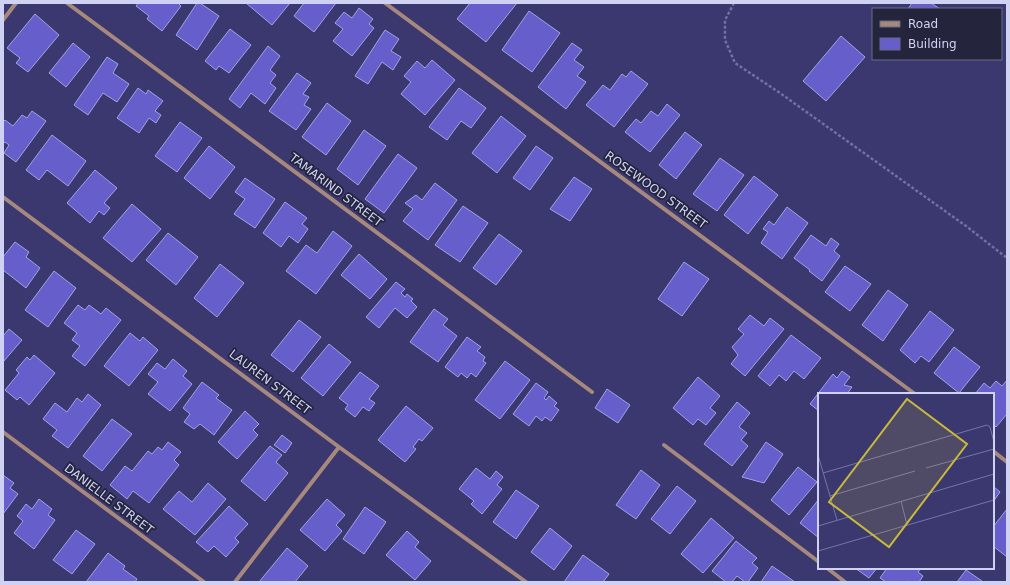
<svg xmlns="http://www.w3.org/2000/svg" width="1010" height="585" font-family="'DejaVu Sans',sans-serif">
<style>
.building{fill:#665fcb;stroke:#a2a3e3}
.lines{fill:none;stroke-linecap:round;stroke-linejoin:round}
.path{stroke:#7170a0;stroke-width:2.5;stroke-dasharray:3 2;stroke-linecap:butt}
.minor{stroke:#a7887c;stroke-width:4}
.labels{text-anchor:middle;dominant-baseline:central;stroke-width:3.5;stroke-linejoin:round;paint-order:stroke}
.street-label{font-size:12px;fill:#d0d2f4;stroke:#24243d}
.inset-road{fill:none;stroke:#7676a4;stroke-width:1}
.view{fill:#c9ba3a;fill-opacity:0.15;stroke:#c9ba3a;stroke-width:2}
.inset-edge{fill:none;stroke:#d0d2f4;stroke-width:2}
</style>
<rect width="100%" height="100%" fill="#3a386f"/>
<path class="building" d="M138 3H178L181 6 162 31 147 19 149 16 136 6Z
M197 3H200L219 16 197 50 176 35Z
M246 3H290L272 25Z
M304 3H336L314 32 294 16Z
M470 3H517L486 42 457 19Z
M912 3H931L940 9H908Z
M359 8 373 19 369 24 374 28 352 56 333 41 343 29 335 23 344 12 352 18Z
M529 11 560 33 532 72 502 50Z
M35 14 59 35 28 72 16 63 20 58 7 48Z
M230 29 251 45 229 73 219 66 216 70 205 61Z
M385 30 399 39 391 51 401 57 393 70 382 62 368 84 355 76Z
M841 36 865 57 826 101 803 81Z
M73 43 90 57 66 87 49 73Z
M572 43 582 50 574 60 584 67 577 76 586 82 566 109 538 87Z
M268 46 280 56 270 70 276 75 270 83 276 88 265 104 251 93 240 108 229 99Z
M107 57 118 64 113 73 129 84 117 102 103 93 88 115 74 105Z
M432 60 455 80 425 115 401 94 411 82 404 76 417 61 425 68Z
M631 71 648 84 614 127 586 105 603 85 610 90 622 74 626 77Z
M297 73 311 83 303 94 309 97 304 105 311 109 296 130 269 111Z
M138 88 146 94 148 90 163 101 155 111 161 115 156 123 149 118 139 133 117 118Z
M459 88 486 108 471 128 461 121 447 140 429 127Z
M327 103 351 121 326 155 302 137Z
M667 104 680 115 650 152 625 132 636 119 641 123 651 111 658 116Z
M32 111 46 121 16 162 4 153 9 145 5 142 3 144V122L5 120 13 126 22 115 27 118Z
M501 116 526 136 497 173 472 153Z
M180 122 202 138 177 172 155 156Z
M364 130 386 146 358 185 337 169Z
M685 132 702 145 676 179 659 165Z
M52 135 86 161 68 186 47 170 39 180 26 170Z
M209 146 235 167 210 199 184 178Z
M536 146 553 158 530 190 513 178Z
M398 154 417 168 384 213 365 199Z
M720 158 744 175 717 211 693 194Z
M95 170 117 188 104 203 110 208 104 215 99 211 90 223 67 203Z
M754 176 778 195 748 234 724 215Z
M574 177 592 189 570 221 550 209Z
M245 178 275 199 255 228 234 214 245 199 235 192Z
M435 183 457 200 428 240 403 221 413 209 405 203 416 195 422 200Z
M285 202 307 218 302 224 308 229 298 243 289 236 281 247 263 233Z
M132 204 161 229 132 262 103 238Z
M463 206 488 223 460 262 435 245Z
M787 207 808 223 782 259 761 243 768 232 763 229 769 221 774 225Z
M333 231 352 246 316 294 286 271 306 245 317 253Z
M168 233 198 257 176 285 146 260Z
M499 234 522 251 496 285 473 268Z
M811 235 826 246 831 238 839 244 834 251 840 256 822 281 809 271 810 270 794 258Z
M15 242 29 252 26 257 40 268 26 288 3 270V257Z
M359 254 387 279 370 299 341 275Z
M684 262 709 279 682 316 658 299Z
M220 264 244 283 217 317 194 298Z
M845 266 871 284 850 311 825 292Z
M54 271 76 288 48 327 25 310Z
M396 282 405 289 401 293 405 297 407 294 413 299 411 301 417 307 407 318 395 308 379 328 366 317Z
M888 290 908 305 883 341 862 325Z
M78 305 85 310 89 305 101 314 106 308 121 320 85 366 72 356 80 346 72 340 77 333 64 323Z
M434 309 448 319 443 325 457 336 438 362 410 342Z
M930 311 954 330 929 362 921 356 915 363 900 350Z
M750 315 764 326 770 318 784 329 745 376 731 364 738 355 732 347 744 334 738 329Z
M299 320 321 337 293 372 271 355Z
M9 329 22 340 3 362V336Z
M130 333 140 341 143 337 158 350 129 386 104 366Z
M791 335 821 358 804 379 794 371 786 381 779 375 770 386 758 376Z
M467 337 481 347 477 351 485 357 483 361 486 363 476 377 471 373 467 378 461 373 458 377 445 367Z
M329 344 351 362 323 396 301 378Z
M954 347 980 367 959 393 934 373Z
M34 355 55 373 29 405 20 397 17 400 5 390 19 373 16 370 27 357 30 360Z
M173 359 187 371 183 376 192 384 170 411 148 394 158 382 148 374 157 363 165 369Z
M505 361 530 380 500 419 475 400Z
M842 371 850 377 844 385 852 387 847 394H819V411L810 404 833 374 837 378Z
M360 372 379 386 369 399 375 403 369 411 363 407 355 417 345 409 348 405 339 398Z
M698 377 720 396 710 408 716 413 706 425 698 419 693 425 673 408Z
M1007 380V414L996 427 993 424V394H975L984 383 990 388 996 381 1002 386Z
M202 382 219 395 216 398 232 410 214 435 200 424 194 429 184 422 190 414 183 408Z
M536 383 548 392 544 398 546 400 549 396 557 403 554 406 559 410 551 421 545 417 542 421 536 416 529 426 513 414Z
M607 389 630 405 618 423 595 408Z
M88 394 101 405 68 448 52 436 57 430 43 419 55 403 67 412 77 398 82 402Z
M737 402 750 413 739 427 747 433 741 440 748 446 732 466 704 444Z
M406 406 433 428 422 441 419 439 413 447 416 449 405 462 378 440Z
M245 411 259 424 253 430 258 435 237 459 218 442Z
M112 419 132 434 102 471 83 456Z
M282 435 292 443 285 453 274 445Z
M168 442 181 452 174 460 179 465 149 503 133 491 127 499 110 485 125 466 132 471 148 451 152 454 158 447 162 450Z
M766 442 783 454 764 483 742 477Z
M270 446 282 455 276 462 288 473 265 501 241 481Z
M798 467 817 482 789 515 771 500Z
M476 468 490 479 496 471 503 477 497 485 502 489 482 514 471 504 474 501 459 489Z
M641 470 660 485 636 519 616 505Z
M3 475 14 483 10 488 18 494 3 514Z
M208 483 226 499 195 535 163 509 179 491 192 502Z
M677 486 696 501 670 534 651 519Z
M993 486 1000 492 993 502Z
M516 490 539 506 516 539 493 522Z
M39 499 52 509 48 515 55 520 34 549 14 533 23 521 17 516 26 504 32 509Z
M327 499 345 515 336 525 342 531 325 551 300 530Z
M819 499V538L800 523Z
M229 506 248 524 235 538 239 542 226 557 214 546 208 552 196 542Z
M365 507 386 522 364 554 343 539Z
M1007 509V557L993 546V527Z
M711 518 734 538 703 573 681 554Z
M550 528 572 546 554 570 531 552Z
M76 530 95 544 72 574 53 560Z
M407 531 419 542 415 547 431 561 415 580 386 555Z
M736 541 757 558 752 563 758 568 748 582H745L737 576 732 582H726L712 571Z
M287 548 308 566 295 582H259Z
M108 553 125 566 123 569 137 579 135 582H86Z
M583 555 609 574 603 582H564Z
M772 566 795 582H761Z
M855 568H877L869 578Z
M887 568H921L918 572 923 576 919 582H910L908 581 907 582H886L880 578Z
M966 570 982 581 981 582H957Z"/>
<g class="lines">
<path class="path" d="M734 3 725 20V40L735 63 780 93 966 226 1007 258"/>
<path class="minor" d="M67 3 592 392
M385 3 915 394
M3 20 16 3
M3 197 339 447 526 582
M3 432 204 582
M664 445 819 562
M993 451 1007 462
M827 568 845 582
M235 582 339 447"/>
</g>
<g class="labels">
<g class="street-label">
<text transform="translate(336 190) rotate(37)">TAMARIND STREET</text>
<text transform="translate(656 190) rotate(36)">ROSEWOOD STREET</text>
<text transform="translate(270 382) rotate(37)">LAUREN STREET</text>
<text transform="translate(109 499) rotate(37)">DANIELLE STREET</text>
</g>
</g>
<g transform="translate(818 393)">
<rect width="176" height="176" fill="#3a386f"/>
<path class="inset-road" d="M0 62 19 127M108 75 176 56M5 80 169 32 172 34 176 49M12 103 97 78M83 108 89 132M0 133 176 81M0 158 176 107"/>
<path class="view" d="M89 6 149 51 71 154 11 109Z"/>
<rect width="176" height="176" class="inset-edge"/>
</g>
<rect width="1010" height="585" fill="none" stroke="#d0d2f4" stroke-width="8"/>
<rect x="872" y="8" width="130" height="52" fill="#24243d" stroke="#696a86"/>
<rect x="880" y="21" width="20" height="6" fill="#a7887c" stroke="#696a86"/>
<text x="908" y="28" font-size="12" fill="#d0d2f4">Road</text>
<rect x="880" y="38" width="20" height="12" fill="#665fcb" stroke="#696a86"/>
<text x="908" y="48" font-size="12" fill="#d0d2f4">Building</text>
</svg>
